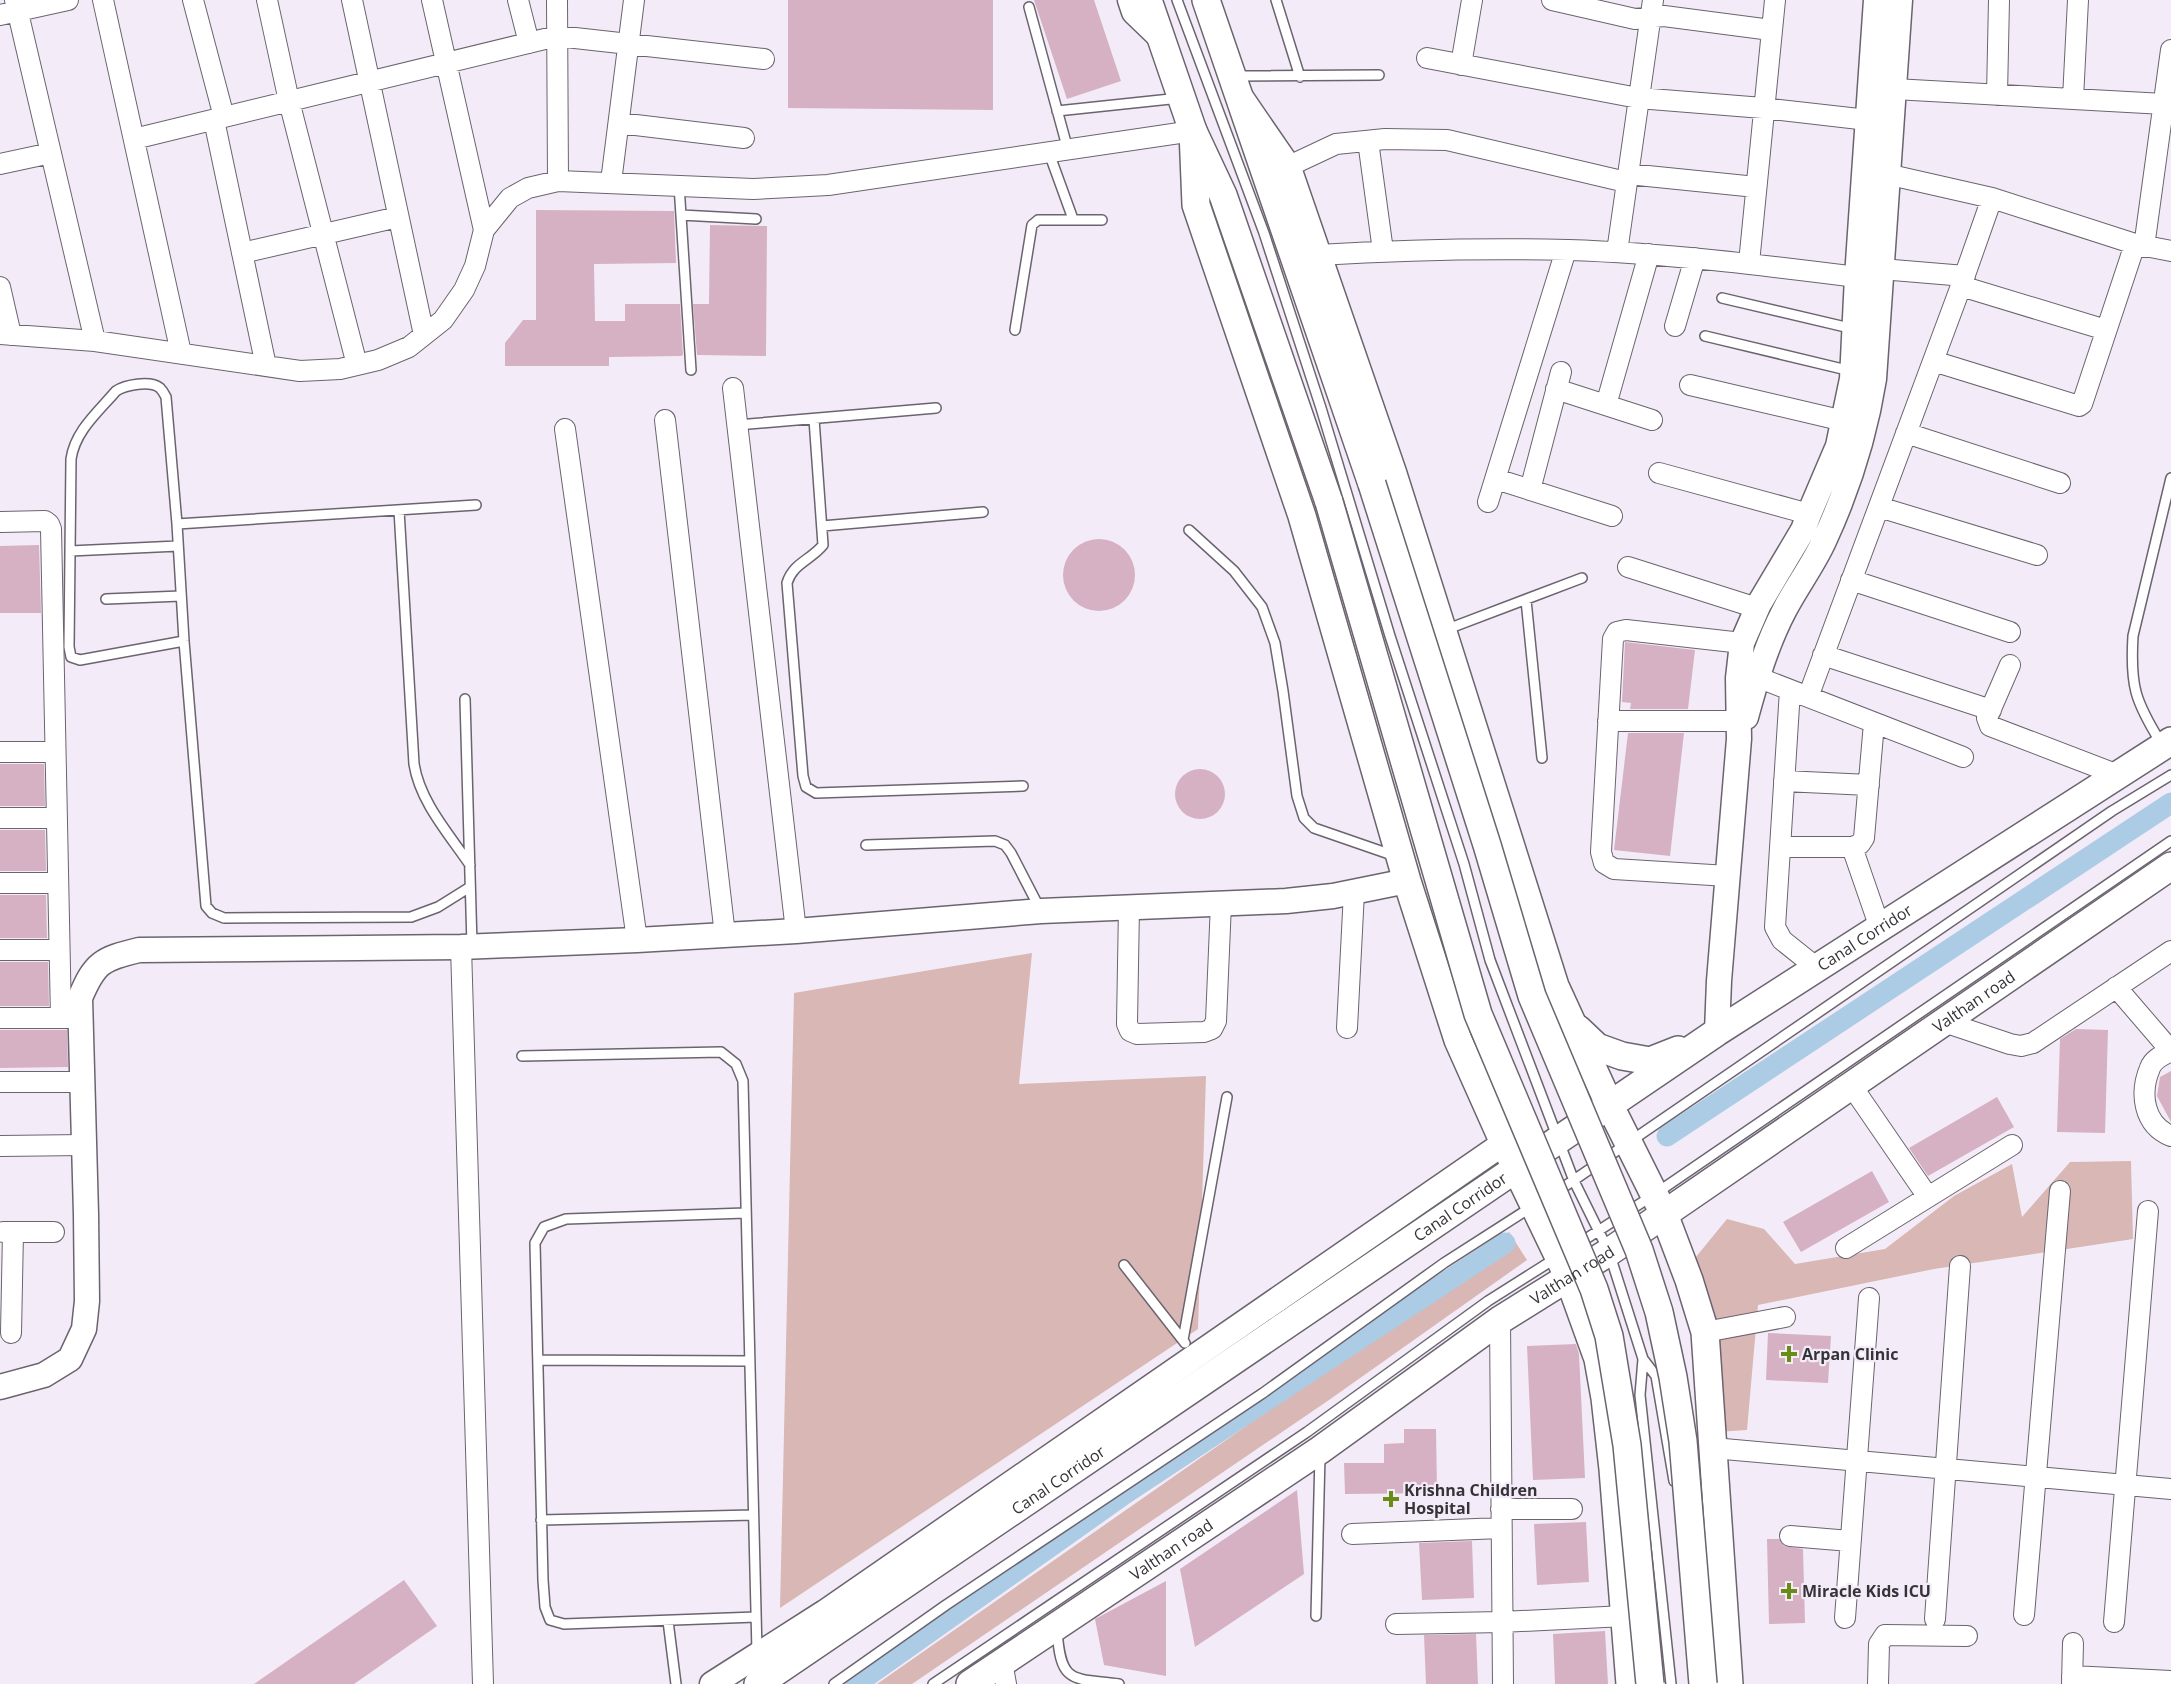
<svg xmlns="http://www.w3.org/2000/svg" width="2171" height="1684" font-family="'Open Sans',sans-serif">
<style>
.green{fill:#d8b7b5}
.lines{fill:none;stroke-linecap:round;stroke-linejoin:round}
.canal{stroke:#accce6;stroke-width:21}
.building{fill:#d6b0c3}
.service-casing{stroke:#6b646f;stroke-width:12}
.minor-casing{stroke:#6b646f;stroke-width:22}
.tertiary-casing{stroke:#6b646f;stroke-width:27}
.secondary-casing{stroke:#6b646f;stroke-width:30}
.service{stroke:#fff;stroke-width:9}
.minor{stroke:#fff;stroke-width:20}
.tertiary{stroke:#fff;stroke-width:24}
.secondary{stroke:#fff;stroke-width:27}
.secondary-bridge-casing{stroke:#6b646f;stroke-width:30;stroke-linecap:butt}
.secondary-bridge{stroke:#fff;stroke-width:27}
.poi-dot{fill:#688c15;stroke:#f3ecf8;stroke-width:2}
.labels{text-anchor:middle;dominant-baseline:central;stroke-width:4.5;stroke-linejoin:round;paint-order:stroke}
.street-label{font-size:16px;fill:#363338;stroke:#f3ecf8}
.poi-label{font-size:16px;font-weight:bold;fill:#363338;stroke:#f3ecf8;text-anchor:start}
</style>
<rect width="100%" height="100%" fill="#f3ecf8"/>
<path class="green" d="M1032 953 1019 1084 1206 1076 1198 1329 780 1608 794 993Z
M2131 1161 2133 1239 1934 1269 1758 1305 1747 1430 1717 1432 1691 1263 1727 1219 1764 1229 1795 1264 1885 1249 1954 1196 2012 1164 2022 1217 2070 1162Z
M1509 1232 1527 1260 1329 1400 912 1684H877L1402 1317Z"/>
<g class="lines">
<path class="canal" d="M1667 1136 2171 803
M856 1684 1126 1493 1505 1243"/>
</g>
<path class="building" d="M788 0H993V110L788 108Z
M1034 0H1094L1121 81 1067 99Z
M536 210 674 211 676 263 594 264 595 321H625V304H680L683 355 681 356 609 357V366H505V343L523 320H536Z
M710 225 767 226 766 356 697 355 693 304H709Z
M1063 575a36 36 0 1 1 72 0a36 36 0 1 1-72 0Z
M39 545 41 613H0V546Z
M1625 642 1695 650 1688 709H1630L1631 703 1622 702Z
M1628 733H1684L1670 856 1614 850Z
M0 764H44L45 806H0Z
M1175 794a25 25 0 1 1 50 0a25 25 0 1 1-50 0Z
M0 830H45L46 871H0Z
M0 895H46L47 938H0Z
M0 962H48L49 1006H0Z
M2076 1029 2108 1030 2105 1133 2057 1132 2060 1039Z
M0 1030H67L68 1067 0 1068Z
M2171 1071V1122L2157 1096 2160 1077Z
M1997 1097 2014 1127 1928 1176 1909 1148Z
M1872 1171 1889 1202 1801 1252 1783 1222Z
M1768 1333 1831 1336 1828 1383 1766 1380Z
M1576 1344 1579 1354 1585 1478 1533 1480 1527 1346Z
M1404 1429H1436L1437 1493 1345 1494 1344 1463H1384V1444L1404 1443Z
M1297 1490 1304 1574 1195 1647 1180 1569Z
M1586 1522 1589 1582 1537 1585 1534 1524Z
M1767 1539H1779L1784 1546 1803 1549 1805 1623 1769 1624Z
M1472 1541 1474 1598 1422 1600 1419 1543Z
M404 1580 437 1626 354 1684H254Z
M1166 1581V1676L1104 1665 1095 1619Z
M1605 1631 1608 1684H1555L1553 1634Z
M1476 1634 1478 1684H1426L1424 1635Z"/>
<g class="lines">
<g class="service-casing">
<path id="service" d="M1177 0 1264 233 1321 408 1390 636 1464 864 1490 960 1574 1181 1609 1252 1643 1359 1656 1376 1674 1481
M1276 0 1300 77
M1029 7 1068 150
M1237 76 1379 75
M1057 111 1180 98
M1049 153 1073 219
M679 185 691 370
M681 215 756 219
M1722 298 1854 329
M1015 330 1032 225 1038 220H1102
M1705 336 1851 371
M814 419 823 545C811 560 793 563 787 583L803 776 806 787 816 793 1023 786
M737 425 936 408
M399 510 414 764C420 802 449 834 470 865
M177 524 476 505
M822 526 983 512
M1189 530 1234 571 1262 607 1275 643 1283 691 1297 796 1304 818 1314 828 1395 856
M70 551 178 546
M106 599 181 596
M1526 600 1542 758
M1445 630 1582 578
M184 641 80 660 71 657 69 647 71 459C75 431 98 412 116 391 125 385 150 380 160 388 161 389 165 395 166 397L177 524 184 641 206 906 212 913 224 918 411 917 438 907 470 887
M465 699 472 945
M2161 743C2135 701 2130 686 2133 636L2171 478
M866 845 995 841 1005 845 1011 853 1040 909
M522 1056 721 1052 736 1064 743 1081 757 1652
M1555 1193 2112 811 2171 775
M746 1213 566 1219 544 1227 535 1243 543 1580 545 1607 550 1620 564 1624 756 1617
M1578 1244 1655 1194 2171 841
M1124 1265 1185 1343
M1183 1340 1227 1097
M1643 1359 1640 1395 1671 1684
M538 1360 750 1361
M541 1520 753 1515
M1316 1616 1320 1455
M668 1621 676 1684
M1057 1631C1061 1684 1071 1678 1119 1684
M834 1684 946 1605 1263 1393 1444 1263 1533 1206
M933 1684 1307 1432 1488 1301 1556 1258"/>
</g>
<g class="minor-casing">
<path id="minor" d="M15 0 95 341
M103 0 181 353
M193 0 224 117
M267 0 289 101 357 365
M352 0 424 335
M432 0 484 230
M518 0 529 43
M557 0 558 181
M1552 0 1635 19 1664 16 1771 30
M0 15 68 0
M1427 58 1638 98 1763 108 1868 120
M1461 65 1472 0
M1894 89 2164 104
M1997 95 1999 0
M2073 99 2078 0
M214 120 266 366
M619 123 744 138
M134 139 557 36 764 59
M1368 141 1383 251
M0 164 51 153
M1287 167 1336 144 1385 139 1447 140 1626 182
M1873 171 1992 198 2135 244 2171 251
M1628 174 1756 187
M611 182 634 0
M2144 247 2171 50
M1617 252 1653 0
M242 253 398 217
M1318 255C1400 250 1484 248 1568 250 1665 253 1761 265 1857 277
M1749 263 1775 0
M1869 268 1965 276
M1961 286 2106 330
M0 287 11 335
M1675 326 1695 258
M0 334 95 341 300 371 340 369 378 360 409 347 443 320 464 290 475 266 484 230 510 198 528 188 558 181 753 189 828 185 1193 131
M1933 361 2079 406 2082 404 2135 244
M1690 385 1844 421
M733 388 796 931
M1556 389 1652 420
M1606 405 1649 254
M665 420 725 935
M565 429 637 940
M1906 433 2060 483
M1659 473 1809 514
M1496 479 1612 516
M1530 490 1561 372
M1488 502 1566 250
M1879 507 2037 555
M1 522 45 521 49 524 51 529 61 1018
M1628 567 1757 608
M1851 580 2010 632
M1823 655 1991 710
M2010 665 1987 718 1990 726 2118 775
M1757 677 1963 757
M1790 690 1775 927 1782 940 1817 968
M1808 697 1961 286 1992 198
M1608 721H1739
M0 752H55
M1784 781 1869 785
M0 818H57
M1780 847H1852L1860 844 1864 838 1874 723
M1852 847 1880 928
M1728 876 1614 869 1604 863 1601 852 1613 639 1617 632 1626 630 1742 643
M0 883H58
M1129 907 1127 1024 1130 1031 1137 1034 1204 1032 1212 1029 1216 1021 1221 903
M461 947 483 1684
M0 950H59
M2116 987 2171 1051
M0 1018H72
M1944 1022 2010 1044 2021 1046 2033 1043 2171 951
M1347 1028 1354 892
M2171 1051C2163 1055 2153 1059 2150 1068 2139 1094 2144 1125 2171 1136
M0 1082H83
M1851 1085 1928 1197
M0 1146 84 1145
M3 1232H54
M1846 1248 2012 1145
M1500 1320 1503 1684
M1705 1332 1785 1317
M11 1333 13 1232
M1713 1448 2171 1489
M1501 1509H1572
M1352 1534 1501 1528
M1790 1536 1850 1541
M2024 1615 2060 1191
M1845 1618 1869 1298
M1935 1619 1960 1266
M2114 1622 2148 1211
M1396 1624 1502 1622 1625 1616
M1002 1662 1006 1684
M2072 1676 2171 1681
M1878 1684 1879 1644 1885 1635 1967 1636
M2072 1684 2073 1643"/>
</g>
<g class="tertiary-casing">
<path id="tertiary" d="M1130 0 1134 12 1160 37
M1746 717C1756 680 1767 643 1785 609 1797 586 1813 565 1824 541 1848 489 1865 436 1874 379L1900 0
M1717 1032 1719 981 1739 739 1738 678 1742 643 1759 604 1803 530 1809 514 1838 446 1852 379 1857 277 1876 0
M0 1387 44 1375 70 1359 84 1329 87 1301 86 1214 80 998C95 962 102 959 139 950L461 947 637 940 796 931 1041 911 1286 901 1333 896 1407 881
M712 1684 825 1612 1504 1143"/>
</g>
<g class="secondary-casing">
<g id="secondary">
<path d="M1148 0 1193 131 1223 195 1329 502"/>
<path d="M1206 0 1372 484"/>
<path d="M1241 100 1287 167 1393 474 1555 986 1610 1106 1664 1214 1689 1280 1705 1332 1729 1684"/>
<path d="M1193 131 1196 205 1302 516 1407 881 1458 1040 1504 1143 1568 1276 1598 1359 1605 1398 1613 1469 1630 1684"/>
<path d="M1578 1029 1597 1047 1622 1056 1650 1061 1678 1050"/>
<path id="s1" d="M758 1684 1717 1032 2171 741"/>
<path id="s2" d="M970 1684 1320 1450 1500 1320 1609 1252 2171 866"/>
</g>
</g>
<use href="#service" class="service"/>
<use href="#minor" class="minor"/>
<use href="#tertiary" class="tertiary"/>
<use href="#secondary" class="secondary"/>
<g class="secondary-bridge-casing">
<path id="secondary-bridge" d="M1372 484 1487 845 1532 996 1639 1250 1659 1312 1673 1377 1683 1441 1703 1684
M1329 502 1478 1014 1594 1289 1609 1336 1627 1445 1650 1684"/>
</g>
<use href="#secondary-bridge" class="secondary-bridge"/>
</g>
<g class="poi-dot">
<path d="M1786 1345h6v6h6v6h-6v6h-6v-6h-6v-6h6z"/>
<path d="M1388 1490h6v6h6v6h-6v6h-6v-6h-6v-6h6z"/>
<path d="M1786 1582h6v6h6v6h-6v6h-6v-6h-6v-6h6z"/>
</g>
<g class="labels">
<g class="street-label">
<text stroke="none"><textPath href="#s1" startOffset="1335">Canal Corridor</textPath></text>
<text stroke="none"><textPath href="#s2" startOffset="1214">Valthan road</textPath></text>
<text stroke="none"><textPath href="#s1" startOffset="849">Canal Corridor</textPath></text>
<text stroke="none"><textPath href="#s2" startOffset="728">Valthan road</textPath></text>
<text stroke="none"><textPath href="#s1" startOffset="363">Canal Corridor</textPath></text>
<text stroke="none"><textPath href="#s2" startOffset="242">Valthan road</textPath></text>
</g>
<g class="poi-label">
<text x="1802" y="1354">Arpan Clinic</text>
<text x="1404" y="1490">Krishna Children<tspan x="1404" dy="18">Hospital</tspan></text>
<text x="1802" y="1591">Miracle Kids ICU</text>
</g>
</g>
</svg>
